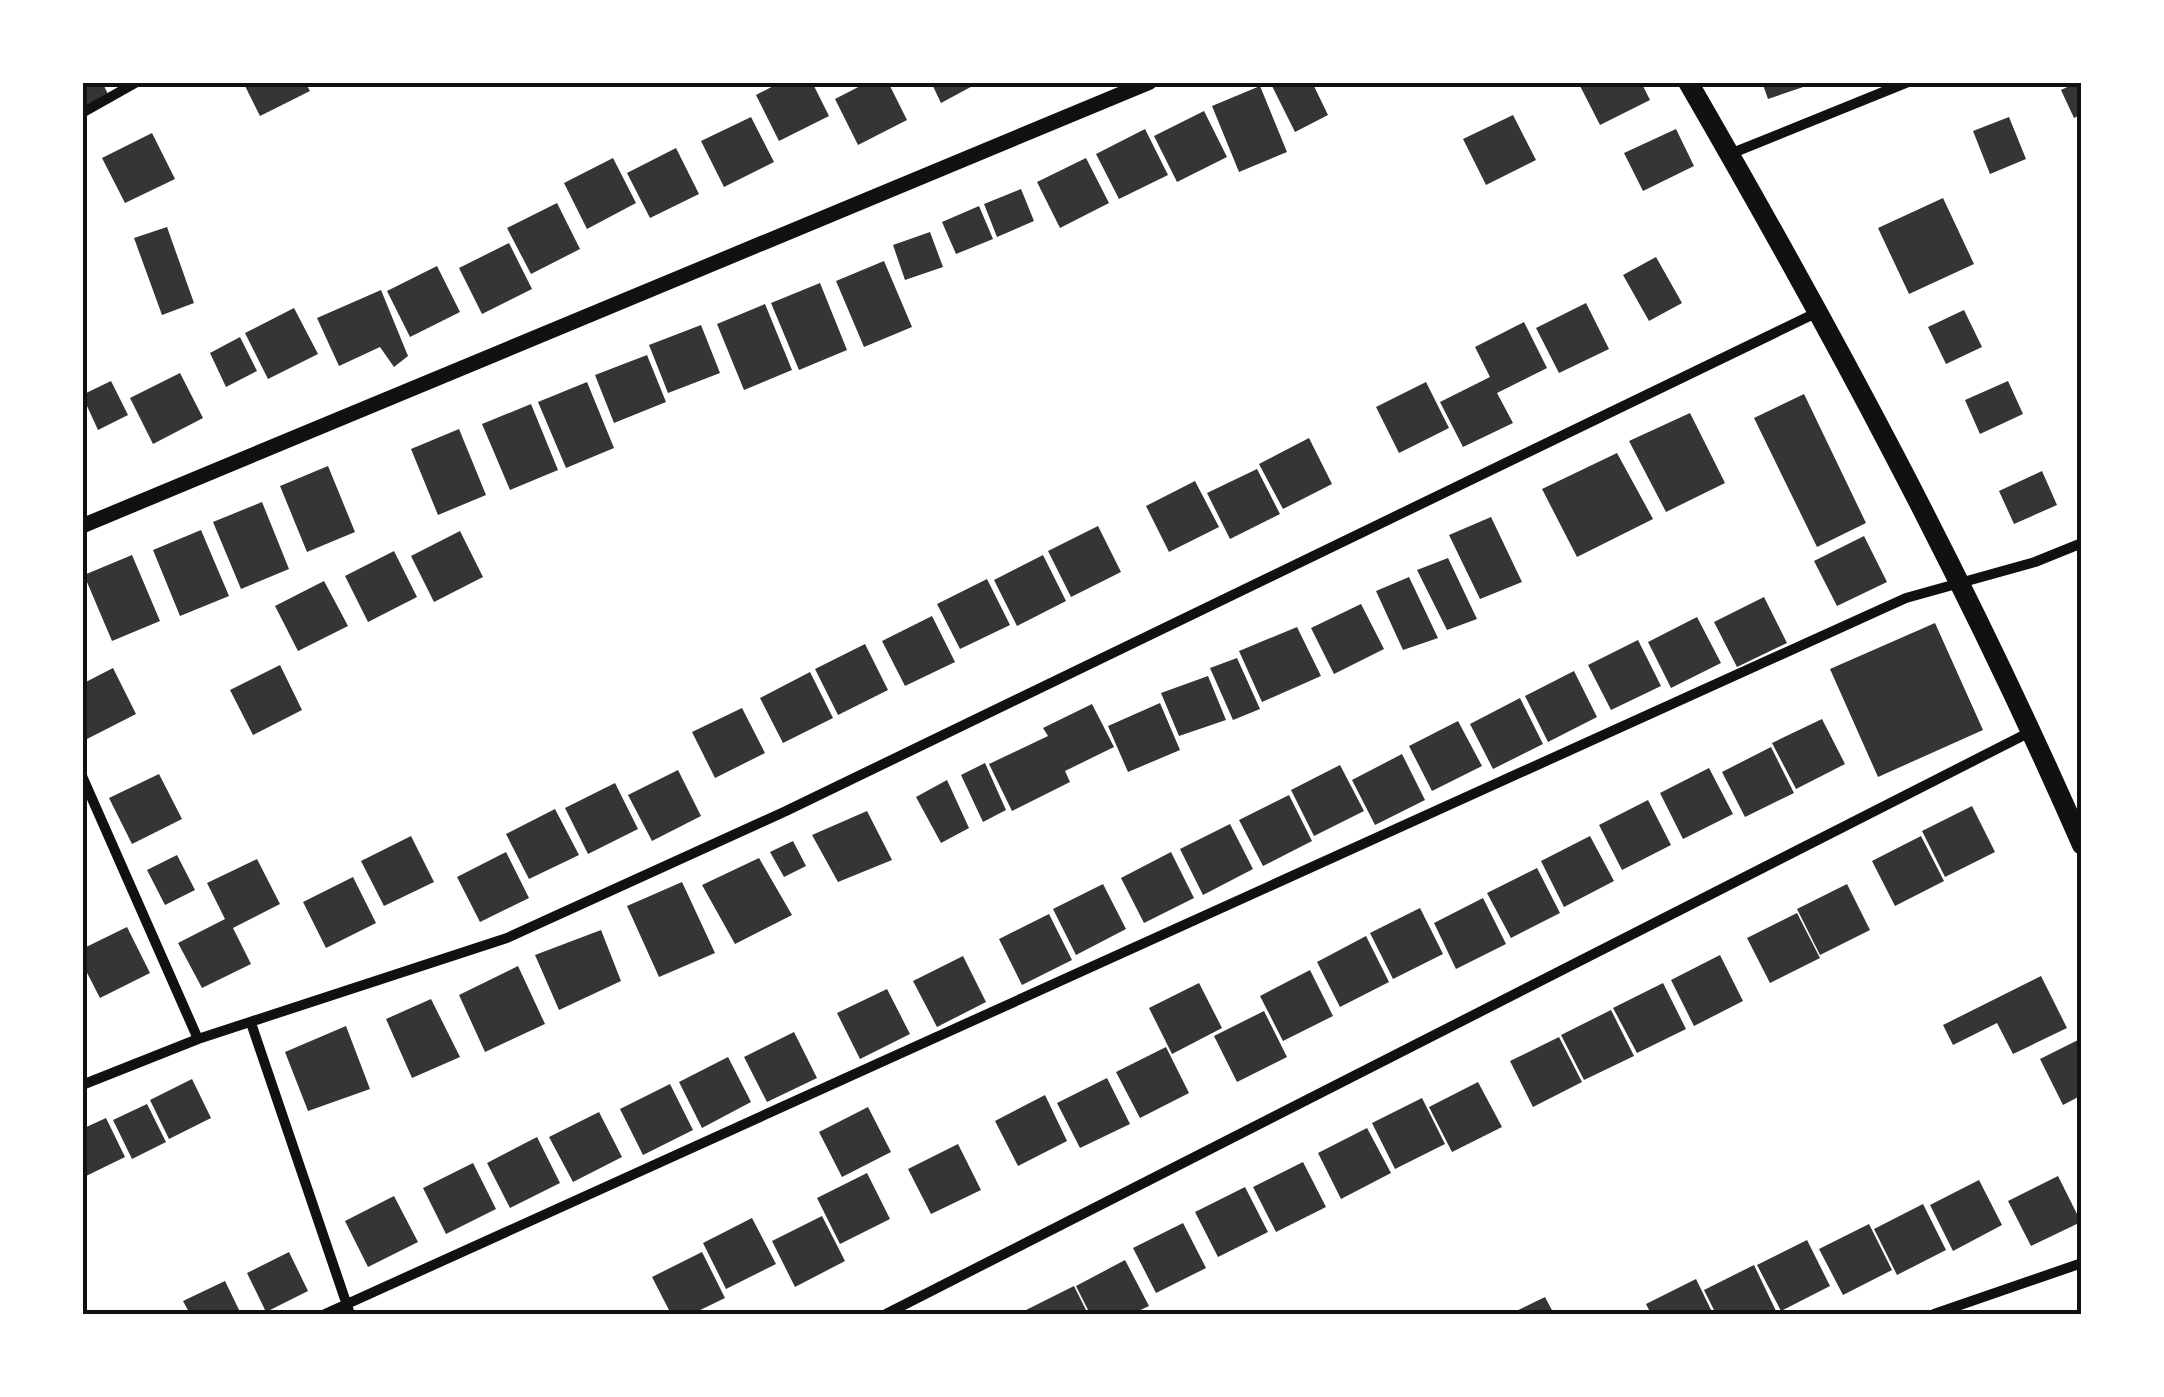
<svg xmlns="http://www.w3.org/2000/svg" width="2164" height="1397" font-family="Commissioner,sans-serif">
<style>
.building{fill:#353535}
.lines{fill:none;stroke-linecap:round;stroke-linejoin:round}
.minor{stroke:#111;stroke-width:10}
.tertiary{stroke:#111;stroke-width:15}
.trunk{stroke:#111;stroke-width:20}
.neatline{fill:none;stroke:#111;stroke-width:4}
</style>
<rect width="100%" height="100%" fill="#fff"/>
<path class="building" d="M82 82H102L109 96 82 109Z
M243 82H305L310 91 260 116Z
M781 82H812L829 116 779 141 756 95Z
M868 82H888L907 120 858 145 835 99Z
M931 82H980L941 103Z
M1280 82H1312L1328 115 1295 132 1272 86Z
M1578 82H1641L1650 100 1600 125Z
M1762 82H1814L1815 83 1768 99Z
M2078 82H2082V114L2074 118 2061 90Z
M1260 86 1287 152 1239 172 1212 106Z
M1204 111 1227 157 1177 182 1154 136Z
M1513 115 1536 160 1486 185 1463 139Z
M751 117 774 162 724 187 701 141Z
M2009 117 2026 159 1990 174 1973 131Z
M1145 129 1168 175 1119 199 1096 154Z
M1676 129 1694 166 1643 191 1624 153Z
M152 133 175 179 125 203 102 158Z
M676 148 699 194 650 218 627 173Z
M613 158 636 203 587 229 564 183Z
M1086 158 1109 203 1060 228 1037 182Z
M1021 189 1034 221 997 237 984 204Z
M1943 198 1974 264 1909 294 1878 228Z
M557 203 580 249 531 274 507 228Z
M979 206 993 239 956 254 942 222Z
M167 227 194 303 162 315 134 238Z
M930 232 943 267 905 280 893 245Z
M509 243 532 289 482 314 459 268Z
M1656 257 1682 303 1649 321 1623 275Z
M884 261 912 327 864 347 836 281Z
M437 266 460 312 410 337 387 291Z
M820 283 847 350 799 370 771 303Z
M381 290 408 356 394 367 380 347 339 366 317 318Z
M1586 303 1609 349 1559 373 1536 328Z
M765 304 792 370 744 390 717 324Z
M294 308 318 354 268 379 245 333Z
M1964 310 1982 347 1946 364 1928 327Z
M1524 322 1547 368 1497 393 1513 423 1463 447 1440 402 1490 377 1475 347Z
M701 325 720 373 668 393 649 345Z
M240 337 257 371 226 387 210 353Z
M647 355 666 402 614 423 595 375Z
M180 373 203 418 153 444 130 398Z
M111 381 128 415 98 430 82 395Z
M2008 381 2023 414 1980 434 1965 400Z
M587 382 614 448 566 468 538 402Z
M1426 382 1449 428 1399 453 1376 407Z
M1804 394 1866 523 1817 547 1754 418Z
M531 404 558 470 510 490 482 424Z
M1690 413 1725 483 1666 512 1629 441Z
M459 429 486 495 438 515 411 449Z
M1309 438 1332 484 1283 509 1259 464Z
M1617 453 1653 519 1577 557 1542 489Z
M328 466 355 532 307 552 280 486Z
M1257 469 1280 514 1230 539 1207 493Z
M2042 471 2057 505 2014 524 1999 491Z
M1195 481 1219 527 1169 552 1146 506Z
M262 502 289 569 241 589 213 522Z
M1491 517 1522 582 1480 599 1449 535Z
M1098 526 1121 572 1071 597 1048 551Z
M201 530 229 596 180 616 153 550Z
M460 531 483 577 434 602 411 556Z
M1864 536 1887 582 1837 606 1814 561Z
M394 551 417 597 368 622 345 576Z
M132 555 160 621 112 641 84 575Z
M1043 555 1066 601 1017 626 994 580Z
M1448 558 1477 619 1447 630 1417 570Z
M1409 577 1438 638 1403 650 1376 591Z
M987 579 1010 625 960 649 937 604Z
M324 581 348 626 298 651 275 606Z
M1764 597 1787 643 1737 667 1714 622Z
M1361 604 1384 649 1334 674 1311 628Z
M932 616 955 662 905 686 882 641Z
M1697 617 1721 663 1671 688 1648 642Z
M1935 623 1983 730 1878 777 1830 669Z
M1297 627 1321 676 1262 702 1239 651Z
M1638 640 1661 686 1611 710 1588 665Z
M865 644 888 690 838 715 815 669Z
M1237 658 1260 709 1233 720 1210 668Z
M280 665 302 710 253 735 230 690Z
M113 668 136 714 87 739 82 684Z
M1574 671 1597 717 1548 742 1525 696Z
M810 672 833 718 783 743 760 698Z
M1208 676 1226 720 1179 736 1161 693Z
M1520 698 1543 744 1493 769 1470 724Z
M1160 703 1180 750 1128 772 1108 726Z
M1092 704 1114 747 1065 771 1070 782 1012 811 989 764 1048 736 1043 728Z
M742 708 765 753 715 778 692 732Z
M1822 719 1845 764 1796 789 1772 743Z
M1458 721 1482 766 1432 791 1409 746Z
M1771 747 1794 793 1745 817 1722 772Z
M1402 754 1425 800 1375 825 1352 780Z
M985 763 1006 810 983 822 961 775Z
M1340 765 1364 811 1314 836 1291 790Z
M1709 768 1733 814 1683 839 1660 793Z
M678 770 701 816 652 841 628 795Z
M159 774 182 819 132 844 109 798Z
M947 780 969 828 941 843 916 797Z
M615 783 638 829 588 854 565 808Z
M1289 795 1312 841 1263 866 1239 820Z
M1648 800 1671 845 1622 870 1599 825Z
M1972 806 1995 852 1945 877 1922 831Z
M555 809 579 855 529 879 506 834Z
M867 811 892 860 838 882 812 835Z
M1230 824 1253 869 1203 895 1180 849Z
M411 836 434 882 384 906 361 861Z
M1590 836 1614 881 1564 907 1541 861Z
M1921 836 1944 881 1895 906 1872 861Z
M793 841 806 866 784 877 770 852Z
M506 852 529 898 480 922 457 877Z
M1171 852 1194 898 1144 923 1121 878Z
M177 855 195 890 165 905 147 870Z
M759 858 792 915 735 944 702 885Z
M257 859 280 904 233 928 251 964 202 988 178 943 225 919 207 883Z
M1537 868 1560 913 1511 938 1487 893Z
M353 877 376 923 326 948 303 902Z
M682 882 715 953 659 977 627 906Z
M1103 884 1126 929 1076 955 1053 909Z
M1847 884 1870 930 1820 955 1797 909Z
M1483 898 1506 944 1456 969 1434 923Z
M1420 908 1443 954 1393 979 1370 933Z
M1797 913 1820 958 1770 983 1747 938Z
M1049 914 1072 960 1022 985 999 939Z
M127 927 150 973 100 998 82 963V949Z
M601 930 621 981 559 1010 535 955Z
M1366 936 1389 982 1340 1007 1317 962Z
M1720 955 1743 1001 1694 1026 1671 980Z
M963 956 986 1002 937 1027 913 981Z
M518 966 545 1024 485 1052 459 995Z
M1310 970 1333 1016 1283 1041 1260 996Z
M2041 976 2067 1028 2013 1054 1997 1023 1953 1045 1943 1025Z
M1199 983 1222 1028 1172 1054 1149 1008Z
M1663 983 1686 1029 1637 1053 1613 1008Z
M887 989 910 1034 860 1059 837 1013Z
M431 999 460 1057 412 1078 386 1019Z
M1611 1010 1634 1056 1584 1080 1561 1035Z
M1264 1011 1287 1057 1237 1082 1214 1036Z
M346 1026 370 1089 308 1111 285 1052Z
M794 1032 817 1078 767 1102 744 1057Z
M1559 1037 1582 1082 1533 1107 1510 1061Z
M2082 1038V1095L2063 1105 2040 1059Z
M1166 1047 1189 1093 1140 1118 1116 1072Z
M728 1057 751 1102 702 1128 679 1082Z
M1107 1078 1130 1124 1080 1148 1057 1103Z
M192 1079 211 1118 169 1139 150 1100Z
M1478 1082 1502 1127 1452 1152 1429 1107Z
M670 1084 693 1130 643 1155 620 1109Z
M1045 1095 1067 1141 1018 1166 995 1121Z
M1422 1098 1445 1144 1395 1169 1372 1123Z
M147 1104 166 1142 132 1159 113 1120Z
M868 1107 891 1152 842 1177 819 1132Z
M599 1112 622 1157 573 1182 549 1137Z
M106 1118 125 1157 84 1177 82 1129Z
M1367 1128 1391 1173 1341 1199 1318 1153Z
M537 1137 560 1183 510 1208 487 1163Z
M958 1144 981 1190 931 1214 908 1169Z
M1303 1162 1326 1207 1276 1232 1253 1187Z
M473 1163 496 1209 446 1234 423 1188Z
M867 1173 890 1219 840 1244 817 1198Z
M2058 1176 2081 1222 2031 1246 2008 1201Z
M1979 1180 2002 1225 1953 1251 1930 1205Z
M1245 1187 1268 1232 1218 1257 1195 1212Z
M394 1196 418 1242 368 1267 345 1221Z
M1923 1204 1946 1250 1897 1275 1874 1229Z
M822 1216 845 1261 795 1287 772 1241Z
M752 1218 776 1264 726 1289 703 1243Z
M1183 1223 1206 1268 1156 1293 1133 1248Z
M1869 1224 1892 1270 1843 1295 1819 1249Z
M1807 1240 1830 1286 1781 1311 1757 1265Z
M289 1252 308 1291 266 1312 247 1273Z
M702 1252 725 1298 692 1314H671L652 1277Z
M1125 1260 1149 1306 1132 1314H1090L1076 1286Z
M1754 1265 1776 1311 1716 1314 1704 1290Z
M1696 1279 1713 1314H1651L1646 1304Z
M225 1281 241 1314H190L183 1301Z
M1074 1286 1088 1314H1026L1024 1311Z
M1545 1297 1554 1314H1510Z"/>
<g class="lines">
<path class="minor" d="M82 113 137 82
M1730 154 1908 82
M82 776 198 1039
M251 1023 350 1314
M82 1085 198 1039 507 938 786 811 1820 311
M325 1314 1906 598 2035 562 2082 543
M886 1314 2030 732
M1934 1314 2082 1263"/>
<path class="tertiary" d="M82 526 1150 82"/>
<path class="trunk" d="M1688 82C1832 331 1967 582 2082 845"/>
</g>
<rect width="2164" height="1397" fill="none" stroke="#ffffff" stroke-width="170"/>
<rect x="85" y="85" width="1994" height="1227" class="neatline"/>
</svg>
